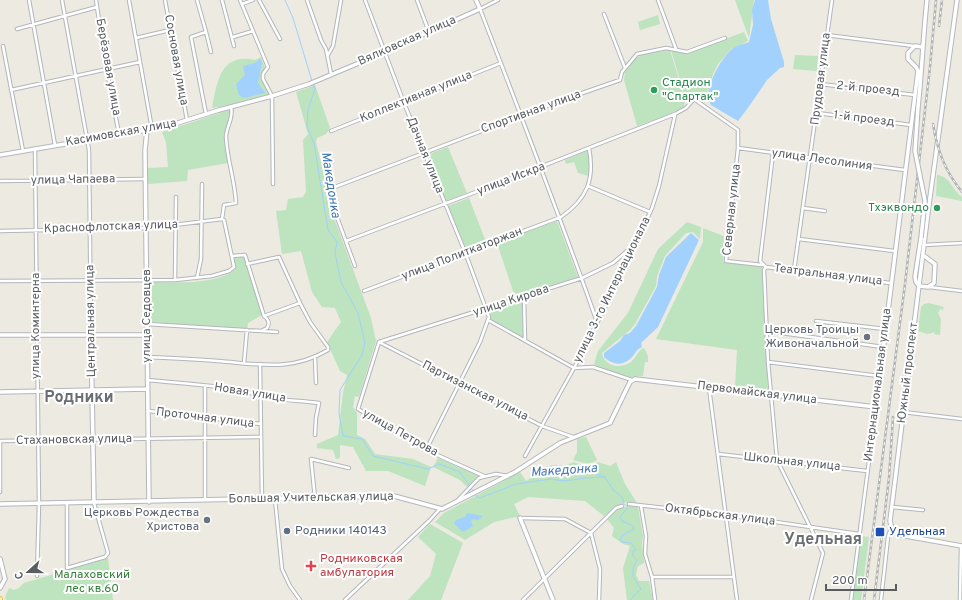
<svg xmlns="http://www.w3.org/2000/svg" width="962" height="600" font-family="Overpass,sans-serif">
<style>
.green{fill:#bde3bf}
.water{fill:#a1d1fc}
.lines{fill:none;stroke-linecap:round;stroke-linejoin:round}
.stream{stroke:#a1d1fc;stroke-width:1}
.street-casing{stroke:#b3b6bb;stroke-width:4.5}
.secondary-casing{stroke:#b4b7bd;stroke-width:5.5}
.primary-casing{stroke:#ebc75a;stroke-width:6}
.street{stroke:#fff;stroke-width:2.5}
.secondary{stroke:#fff;stroke-width:3.5}
.primary{stroke:#fcf0a6;stroke-width:4}
.rail-casing{stroke:#b2b3b3;stroke-width:2.5}
.rail{stroke:#fff;stroke-width:1;stroke-dasharray:3;stroke-linecap:butt}
.secondary-bridge-casing{stroke:#b4b7bd;stroke-width:5.5;stroke-linecap:butt}
.secondary-bridge{stroke:#fff;stroke-width:3.5}
.leisure-dot{fill:#2e9e5b;stroke:#fff;stroke-width:1.5}
.worship-dot{fill:#6b7280;stroke:#fff;stroke-width:1.5}
.service-dot{fill:#5c6f8a;stroke:#fff;stroke-width:1.5}
.transit-dot{fill:#1a4fb4;stroke:#fff;stroke-width:1.5}
.health-dot{fill:#e0444e;stroke:#fff;stroke-width:1.5}
.labels{text-anchor:middle;dominant-baseline:central;stroke-width:4;stroke-linejoin:round;paint-order:stroke}
.street-label{font-size:12px;fill:#595d61;stroke:#fff}
.leisure-label{font-size:12px;fill:#27864d;stroke:#fff;text-anchor:start}
.worship-label{font-size:12px;fill:#5b616d;stroke:#fff;text-anchor:end}
.service-label{font-size:12px;fill:#4e5e75;stroke:#fff;text-anchor:start}
.transit-label{font-size:12px;fill:#164399;stroke:#fff;text-anchor:start}
.health-label{font-size:12px;fill:#be3a42;stroke:#fff;text-anchor:start}
.park-label{font-size:12px;fill:#37823d;stroke:#fff}
.water-label{font-size:13px;font-style:italic;fill:#4277b4;stroke:#fff}
.district-label{font-size:16px;font-weight:bold;fill:#6a6e73;stroke:#fff}
</style>
<rect width="100%" height="100%" fill="#eceae1"/>
<path class="green" d="M735 0H754L749 38Z
M658 15 660 24 640 30 638 22Z
M744 32 748 41 731 49 718 64 713 74 705 103 693 95 684 94 671 50 687 53Z
M670 50 685 100 684 107 665 116 637 126 624 80 625 72 636 58 643 54Z
M795 55 818 56 817 71 793 69Z
M261 57 265 68C258 78 265 86 270 96L212 108C217 83 220 52 255 60Z
M315 85 330 128 326 134 317 138 316 142 327 187 324 191 371 318 376 341 359 397 355 396 353 407 357 413V435L365 439 375 454 413 459 431 467 425 486 388 471H366L353 447 340 445V458L336 459 333 450 317 448V444L338 435 343 393 347 375 340 371 327 342 341 322 335 308 322 307 312 292 301 251 282 254 276 211 286 210 288 199 303 197 306 192 303 140 308 134 296 92Z
M229 110 231 114 224 135 228 163 188 170 187 181 148 184V168L168 167 166 142 162 132Z
M448 147 467 193 446 201 427 155Z
M587 151 590 163 589 176 578 173 574 162 566 164 565 160Z
M937 175C950 176 952 190 962 197V201L936 196Z
M469 198 486 242 466 250 448 206Z
M557 221 578 277 515 297 497 243Z
M687 222 701 227 700 239 693 232 686 233 665 256 657 276 656 286 635 324 630 330 602 353C604 366 620 370 631 362 636 358 637 351 644 348L648 356V362H645L643 376 631 377 599 368 594 364 598 351 628 313 658 249Z
M703 228 726 237 723 262 762 267 768 391 735 388 737 350 656 339 703 242Z
M234 257H244L262 315 248 323 247 329 150 322 149 282C173 282 219 286 236 268Z
M522 298 523 337 491 320 490 309Z
M929 303 944 307 942 311 941 308 938 313 941 319 940 335 934 334 935 332 928 334 918 331 921 307 924 304Z
M586 437 597 460C589 466 582 462 573 460L577 452V439Z
M438 458 479 476 467 487 460 480 433 467Z
M574 462C582 466 590 467 598 462L610 466 616 462 625 484 637 503C624 499 613 508 604 516L585 501 528 497 514 504 520 516 494 522 465 540 435 522 444 513 520 472 526 481 538 473 536 469 554 465 564 466Z
M633 505 638 507 643 536 642 544 644 563 638 566 636 575 639 581H649L653 600H627L623 568 630 546 623 544 612 536 614 528 607 519 617 509Z
M430 524 463 543 441 600H408L430 576 436 554 418 537Z
M861 536 869 537 861 600H853Z
M108 558 113 600H6L5 597 9 588 14 590 19 588 24 583Z"/>
<path class="water" d="M755 0H768L771 19 784 62V67L780 68 767 80 750 105 738 121 711 105C702 91 721 58 732 49 737 45 744 44 749 42L753 25 752 10Z
M260 59 262 62 258 83 265 93 244 98 239 95 236 84 245 75 243 66 255 63Z
M691 233 699 240 658 327 641 343 642 347C636 349 635 355 630 359 621 366 613 365 604 357V353L620 341 624 335 630 333 636 326 657 287 659 275 666 257Z
M467 513 483 516 478 520 473 519 471 521 473 526 463 532 454 524 456 520 465 517Z"/>
<g class="lines">
<path class="stream" d="M285 0 293 18 312 81
M313 84 315 89 308 110 307 127 314 143 328 230 337 242 335 253 341 282 358 313 365 343 362 355 340 390 339 413 343 436 362 439 373 456 428 469 439 464 460 472 477 497 480 498 516 484 551 479 564 481 584 478 605 477 613 490 623 498V503L628 507 620 517 622 521 633 526 634 529 626 533 620 539 622 542 631 543 636 550 633 551V556L637 560 633 568V577L641 589 634 595 631 600
M576 465 592 472
M594 473 605 477"/>
<g class="street-casing">
<path id="street" d="M29 0 55 145
M62 0 89 150 91 335
M96 0 105 61 119 134
M129 0 152 129
M165 0 187 120
M197 0 206 32
M222 0 234 46
M240 0 268 67 263 74V79L272 96 273 184
M259 0 280 39
M307 0 321 40 326 49 331 74
M365 0 404 103 465 252 489 317 480 342 426 450
M417 0 429 32
M498 0 480 9C520 113 560 216 597 322
M658 0 676 49
M242 4 253 0
M604 14 625 68
M17 29 97 7
M826 35 914 46
M233 37 253 31
M136 38 170 30
M3 46 23 151
M328 55 333 46 341 0
M820 84 915 95
M11 90 140 62
M817 113 911 125
M206 114 191 37 206 32 211 52
M331 131 501 63
M738 148 905 170
M35 149 39 504 37 576
M0 181 145 179
M588 186 650 212
M803 208 825 211
M0 231 150 228 222 219
M799 239 894 251
M346 241 497 184 675 114 686 108 694 99 738 130V148L726 261 762 265
M924 245 962 243
M232 256 245 255 264 316C269 320 270 323 267 328L263 330
M247 264 279 257 300 303 264 316
M355 266 327 190 568 98 620 80 622 72 637 54 666 48 687 52 725 38
M766 267 764 270 768 362 777 460 823 553 811 600
M766 267 890 283
M766 267 760 261 773 153
M794 270 832 0
M197 278 201 259 202 184
M175 280 176 197
M0 281 175 280 212 276 229 271 234 267 224 220 222 219 224 205 236 203C235 180 227 160 226 137 226 127 234 118 231 107
M929 287 962 291
M364 291 561 217C587 199 595 180 589 148
M524 296 525 340
M488 320 574 368 593 367 632 380
M816 321 885 329
M147 324 277 332
M767 331 883 347
M379 342 582 278 613 263 634 245
M379 342 542 426 573 437
M379 342 358 409 426 450 484 476
M147 357C171 358 194 359 218 361 258 364 291 372 328 350V347L310 322 300 303
M315 358 316 383
M768 362 879 376
M244 363 247 330
M260 364 262 499
M147 380C185 384 226 385 262 396 276 401 302 400 319 403L316 418 315 435
M205 386V500
M709 388 737 600
M149 411 261 424
M903 412 962 419
M0 441 261 437
M718 454 867 471
M525 456 574 368 623 272 652 208 659 186 675 115
M0 492V441
M315 498 311 459 349 468
M275 499 282 569 290 586 300 600
M456 502 479 478 496 474 508 476
M67 503V568L105 557 108 553 94 503
M629 504 727 515 859 534
M641 506 646 536 645 554 652 577 655 600
M892 507 923 510
M520 518 565 519 591 533 600 569 599 600
M652 577H734
M345 600 429 521 439 510
M523 600 616 508 622 506
M851 600 876 407
M881 600 888 537 891 528
M960 600 961 546"/>
</g>
<g class="secondary-casing">
<path id="secondary" d="M957 0 928 212 890 521 892 529 900 535 962 546
M918 107C922 71 923 36 927 0
M147 130 145 150 149 502
M0 155 165 127 219 110 272 96 309 84 366 60 480 9 476 0
M921 238 915 277 916 282 919 286 928 287 934 283 935 264 923 255
M0 335H147
M91 335 94 503
M0 392 147 389
M0 504 394 496 442 509 515 472 560 443 610 423 630 382 635 379 876 407 918 71 916 67 908 59V53L915 46 922 47
M520 518 553 600
M0 559 5 579 0 588"/>
</g>
<g class="primary-casing">
<path id="primary" d="M0 599V600"/>
</g>
<use href="#street" class="street"/>
<use href="#secondary" class="secondary"/>
<use href="#primary" class="primary"/>
<g class="rail-casing">
<path id="rail" d="M939 26 942 0
M933 124C937 150 945 171 962 192
M864 600 905 284 930 67 936 0
M874 600 889 478 893 417"/>
</g>
<use href="#rail" class="rail"/>
<g class="secondary-bridge-casing">
<path id="secondary-bridge" d="M918 107 915 151 925 201 921 238"/>
</g>
<use href="#secondary-bridge" class="secondary-bridge"/>
</g>
<g class="leisure-dot">
<circle cx="654" cy="90" r="4"/>
<circle cx="937" cy="208" r="4"/>
</g>
<g class="worship-dot">
<circle cx="867" cy="337" r="4"/>
<circle cx="207" cy="520" r="4"/>
</g>
<circle class="service-dot" cx="287" cy="531" r="4"/>
<rect class="transit-dot" x="875" y="527" width="10" height="10" rx="2"/>
<path class="health-dot" d="M309 560h4v4h4v4h-4v4h-4v-4h-4v-4h4z"/>
<g class="labels">
<g class="street-label">
<text transform="translate(407 41) rotate(-24)">Вялковская улица</text>
<text transform="translate(176 60) rotate(80)">Сосновая улица</text>
<text transform="translate(108 67) rotate(80)">Берёзовая улица</text>
<text transform="translate(821 79) rotate(-83)">Прудовая улица</text>
<text transform="translate(868 89) rotate(6)">2-й проезд</text>
<text transform="translate(416 97) rotate(-22)">Коллективная улица</text>
<text transform="translate(531 112) rotate(-20)">Спортивная улица</text>
<text transform="translate(864 119) rotate(7)">1-й проезд</text>
<text transform="translate(121 133) rotate(-10)">Касимовская улица</text>
<text transform="translate(425 155) rotate(68)">Дачная улица</text>
<text transform="translate(822 160) rotate(8)">улица Лесолиния</text>
<text transform="translate(511 179) rotate(-21)">улица Искра</text>
<text transform="translate(73 180) rotate(-1)">улица Чапаева</text>
<text transform="translate(732 210) rotate(-84)">Северная улица</text>
<text transform="translate(111 227) rotate(-2)">Краснофлотская улица</text>
<text transform="translate(462 254) rotate(-21)">улица Политкаторжан</text>
<text transform="translate(828 275) rotate(7)">Театральная улица</text>
<text transform="translate(612 290) rotate(-64)">улица 3-го Интернационала</text>
<text transform="translate(511 301) rotate(-18)">улица Кирова</text>
<text transform="translate(147 316) rotate(-90)">улица Седовцев</text>
<text transform="translate(91 321) rotate(-91)">Центральная улица</text>
<text transform="translate(36 326) rotate(-90)">улица Коминтерна</text>
<text transform="translate(908 373) rotate(-83)">Южный проспект</text>
<text transform="translate(878 385) rotate(-83)">Интернациональная улица</text>
<text transform="translate(475 391) rotate(27)">Партизанская улица</text>
<text transform="translate(250 393) rotate(9)">Новая улица</text>
<text transform="translate(757 393) rotate(7)">Первомайская улица</text>
<text transform="translate(205 418) rotate(7)">Проточная улица</text>
<text transform="translate(400 433) rotate(29)">улица Петрова</text>
<text transform="translate(74 440) rotate(-1)">Стахановская улица</text>
<text transform="translate(792 462) rotate(6)">Школьная улица</text>
<text transform="translate(311 498) rotate(-1)">Большая Учительская улица</text>
<text transform="translate(720 515) rotate(7)">Октябрьская улица</text>
</g>
<g class="leisure-label">
<text x="662" y="83">Стадион<tspan x="662" dy="14">"Спартак"</tspan></text>
<text x="929" y="208" text-anchor="end">Тхэквондо</text>
</g>
<g class="worship-label">
<text x="859" y="330">Церковь Троицы<tspan x="859" dy="14">Живоначальной</tspan></text>
<text x="199" y="513">Церковь Рождества<tspan x="199" dy="14">Христова</tspan></text>
</g>
<g class="service-label">
<text x="295" y="531">Родники 140143</text>
</g>
<g class="transit-label">
<text x="889" y="532">Удельная</text>
</g>
<g class="health-label">
<text x="320" y="559">Родниковская<tspan x="320" dy="14">амбулатория</tspan></text>
</g>
<g class="park-label">
<text x="92" y="575">Малаховский<tspan x="92" dy="14">лес кв.60</tspan></text>
</g>
<g class="water-label">
<text transform="translate(330 185) rotate(81)">Македонка</text>
<text transform="translate(564 471) rotate(-4)">Македонка</text>
</g>
<g class="district-label">
<text x="79" y="398">Родники</text>
<text x="823" y="540">Удельная</text>
</g>
</g>
<g transform="translate(28 572) rotate(249)" stroke="#ffffff" stroke-width="3" paint-order="stroke">
<path d="M0-3L7 15L0 10L-7 15Z" fill="#595d61"/>
<text y="-6" font-size="11" font-weight="bold" text-anchor="middle" fill="#595d61">С</text>
</g>
<path d="M826 584v6h70v-6" fill="none" stroke="#595d61" stroke-width="2"/>
<text x="832" y="584" font-size="12" fill="#595d61" stroke="#ffffff" stroke-width="3" paint-order="stroke">200 m</text>
</svg>
